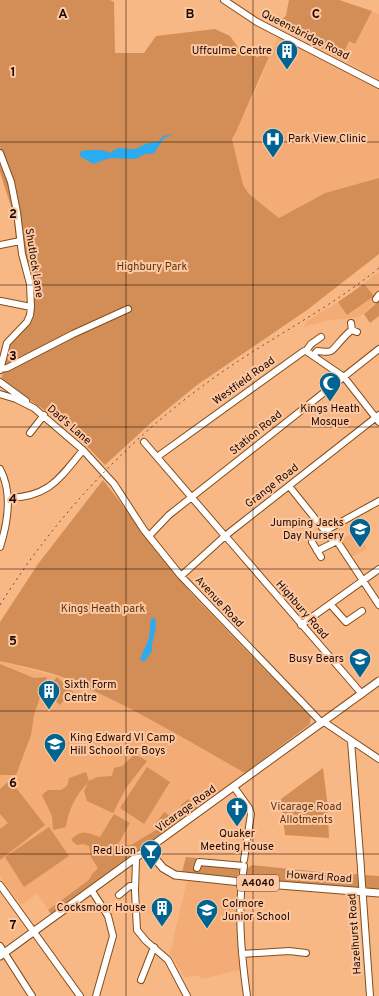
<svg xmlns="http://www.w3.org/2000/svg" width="379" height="996" font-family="Overpass,sans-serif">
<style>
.built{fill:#f3ac75}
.green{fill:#d28e56}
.water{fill:#2dabf0}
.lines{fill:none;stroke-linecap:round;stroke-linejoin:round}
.minor-casing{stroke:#854d19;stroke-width:8}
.major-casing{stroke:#854d19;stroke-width:9}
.minor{stroke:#fff;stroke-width:6}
.major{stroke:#fff;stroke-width:7}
.rail{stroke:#714b33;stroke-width:1;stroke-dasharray:2 4;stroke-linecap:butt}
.grid{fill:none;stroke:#1e0800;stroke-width:1;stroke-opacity:0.55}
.labels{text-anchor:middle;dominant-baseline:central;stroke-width:4;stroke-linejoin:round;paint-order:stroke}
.shield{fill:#fdc8a1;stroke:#614230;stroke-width:1}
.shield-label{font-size:10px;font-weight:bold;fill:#1e0800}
.street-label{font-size:11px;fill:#1e0800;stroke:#fdc8a1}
.poi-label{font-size:11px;fill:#1e0800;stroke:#fdc8a1;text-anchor:end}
.park-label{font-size:11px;fill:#593414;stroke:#fdc8a1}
.grid-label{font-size:13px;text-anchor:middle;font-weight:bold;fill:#1e0800;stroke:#fdc8a1;stroke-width:4;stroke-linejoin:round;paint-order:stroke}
</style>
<rect width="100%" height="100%" fill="#f8b886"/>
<path class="built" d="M289 0H339L379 14V80L276 23 277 19H282L286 16Z
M278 36 379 88V178L325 193 279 218 249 194 243 185 232 139 236 132 260 81Z
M379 272V293L375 298 378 301 359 317 325 321 304 327 307 321 340 301Z
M358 531 367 549 351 557 340 540Z
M0 661 63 678 99 693 132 709 245 773 52 915 37 894 21 905 0 877Z
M187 881 235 885 237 887 240 970 201 979 199 976 184 977 170 953Z"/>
<path class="green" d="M0 0H110L114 2 115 53H144L156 36 215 29 230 36 240 50 257 57 262 55 269 57 236 132 232 139 243 185 249 194 279 218 325 193 379 178V254L307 310 197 385 153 421 105 465 68 426 9 386 3 382 2 377 11 342 33 310 3 155 0 147Z
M289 0H339L372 11 355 44 349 41 341 59 276 23 277 19H282L286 16Z
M0 159C10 186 15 212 18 240H16L13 213 0 172Z
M364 284 374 296 347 315 338 302Z
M379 301V316L370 323 364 314Z
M103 480 189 591 265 670 311 714 310 724 245 773C186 740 128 704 65 678 44 670 21 666 0 661V622L38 564Z
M0 664 34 678 47 677 34 715 31 735 16 775H0Z
M57 677 74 693 67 701 65 699 60 705 53 698 57 693 49 686Z
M135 754 147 761 126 788 113 813 87 801 84 791 88 783C76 794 68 811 66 827L53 830 52 816 42 795 48 790H61L67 786 69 778 86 772 89 781 97 777 112 776 114 768 122 766Z
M147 767 170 782 144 824 120 808Z
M323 768 327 800 329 838 285 835 281 799Z
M10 780 45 825 0 860V829L8 823 0 814V789Z
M188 799 198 807 52 915 48 910 89 880 92 874 98 868 91 857 89 846 83 844 77 845 71 840C81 828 88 833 100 837L114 814 130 823 117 846 131 845 161 827 156 823 164 812 169 815 163 825 180 813 181 805Z
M49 827 69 856 24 887 5 857Z
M186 857 197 858 198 869 205 864 238 867 240 869 237 877 182 872Z
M252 865 348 875 357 874 359 886 357 888 249 878 247 876 246 869Z
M365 875 379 876V889L368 888 365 886Z"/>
<path class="water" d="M174 134 164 138 155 152 151 154H145L135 159 110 158 93 164 80 156V152C86 149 104 149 110 153 121 144 123 150 134 149 139 149 141 145 146 144 149 142 154 143 158 142L163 136Z
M151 618H155C158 631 151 639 152 651L145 661H142L140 659 149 638Z"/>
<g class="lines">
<g class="minor-casing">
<path id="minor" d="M224 0 257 22 379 85
M0 153 11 182 17 212 22 254 30 284 31 307 30 315 27 322 7 343 0 370
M0 245 20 241
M376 299 379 295
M1 301 31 307
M351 323 352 330 357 332
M306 351 311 344 321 337
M313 356 317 351C322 351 326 353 331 351 334 350 344 335 352 330
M0 369 7 368 73 334 128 309
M0 382 26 401
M0 394 16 399 34 408 83 450 114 484 144 530 181 576 322 723
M30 433 44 415
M144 442 225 536
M157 457 304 351H306L344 377 379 422
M0 469C13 493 8 522 0 547
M289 486 333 541
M8 498C49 497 59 479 83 450
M325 531 379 501
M149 536 169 515 379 349
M228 539 362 694
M312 542 321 557
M317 551 337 541 379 605
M181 576 225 536 379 415
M330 604 346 622 362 611
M301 625 379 569
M324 722 379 759
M351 741 361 868
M234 787 249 808 251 814 244 860
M136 859 135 891 137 930 146 941 168 960 187 996
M197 868 199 862 244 866C237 908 241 953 247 996
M361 870 370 996
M0 885 80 996
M92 891 108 916 113 936 96 996
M119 895 130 886H135
M0 946 32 996
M242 954 289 951 306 953
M141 980 154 947"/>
</g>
<g class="major-casing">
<path id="major" d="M148 850 163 868 175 875 241 882 379 893
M0 956 379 681"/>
</g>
<use href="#minor" class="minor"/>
<use href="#major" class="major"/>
<path class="rail" d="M0 605C57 513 136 431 225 370 276 335 331 307 379 268"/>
</g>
<path class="grid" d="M126 0V996M253 0V996M0 142H379M0 285H379M0 427H379M0 569H379M0 711H379M0 854H379"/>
<defs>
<g id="building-pin" transform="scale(1.15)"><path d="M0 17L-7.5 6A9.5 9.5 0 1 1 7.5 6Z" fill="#006493" stroke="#fdc8a1"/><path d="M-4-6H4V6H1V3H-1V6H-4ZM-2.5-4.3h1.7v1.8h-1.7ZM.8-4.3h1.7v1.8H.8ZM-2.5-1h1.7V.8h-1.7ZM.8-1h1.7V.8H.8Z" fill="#fff"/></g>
<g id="hospital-pin" transform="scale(1.15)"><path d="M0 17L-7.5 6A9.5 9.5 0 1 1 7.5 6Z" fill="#006493" stroke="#fdc8a1"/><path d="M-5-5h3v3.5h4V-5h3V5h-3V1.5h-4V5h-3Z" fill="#fff"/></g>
<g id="mosque-pin" transform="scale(1.15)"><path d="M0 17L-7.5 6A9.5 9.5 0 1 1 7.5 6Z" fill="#006493" stroke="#fdc8a1"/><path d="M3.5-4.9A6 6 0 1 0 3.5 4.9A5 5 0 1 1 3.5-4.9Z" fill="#fff"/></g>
<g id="school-pin" transform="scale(1.15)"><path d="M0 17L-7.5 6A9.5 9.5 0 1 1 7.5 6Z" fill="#006493" stroke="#fdc8a1"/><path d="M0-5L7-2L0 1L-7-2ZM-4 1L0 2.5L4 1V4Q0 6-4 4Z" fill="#fff"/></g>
<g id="church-pin" transform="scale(1.15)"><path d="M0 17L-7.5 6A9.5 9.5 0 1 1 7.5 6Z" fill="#006493" stroke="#fdc8a1"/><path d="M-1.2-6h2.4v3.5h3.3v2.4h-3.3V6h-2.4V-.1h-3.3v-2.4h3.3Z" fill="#fff"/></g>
<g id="bar-pin" transform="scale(1.15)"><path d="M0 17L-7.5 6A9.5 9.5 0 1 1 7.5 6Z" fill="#006493" stroke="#fdc8a1"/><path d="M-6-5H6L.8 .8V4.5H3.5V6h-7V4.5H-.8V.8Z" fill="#fff"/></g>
</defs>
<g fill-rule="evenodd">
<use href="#building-pin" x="287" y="51"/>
<use href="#hospital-pin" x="273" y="139"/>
<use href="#mosque-pin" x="330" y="383"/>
<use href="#school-pin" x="360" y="529"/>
<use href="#school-pin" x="360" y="659"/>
<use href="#building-pin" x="49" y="691"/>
<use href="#school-pin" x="55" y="744"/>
<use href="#church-pin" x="237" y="808"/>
<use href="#bar-pin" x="151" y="851"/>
<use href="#building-pin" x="162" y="908"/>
<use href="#school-pin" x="207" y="910"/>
</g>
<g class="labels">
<rect class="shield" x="237" y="875" width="42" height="16" rx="3"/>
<g class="shield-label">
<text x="258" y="883">A4040</text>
</g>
<g class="street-label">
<text transform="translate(305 35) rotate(27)">Queensbridge Road</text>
<text transform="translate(34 263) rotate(81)">Shutlock Lane</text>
<text transform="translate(244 381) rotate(-36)">Westfield Road</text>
<text transform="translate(69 425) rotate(41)">Dad's Lane</text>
<text transform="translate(256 433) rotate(-39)">Station Road</text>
<text transform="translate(272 486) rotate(-38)">Grange Road</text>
<text transform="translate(219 602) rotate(47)">Avenue Road</text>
<text transform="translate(302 610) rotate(49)">Highbury Road</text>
<text transform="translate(186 809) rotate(-36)">Vicarage Road</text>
<text transform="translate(319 877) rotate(4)">Howard Road</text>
<text transform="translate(355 934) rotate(-94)">Hazelhurst Road</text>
</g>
<g class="poi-label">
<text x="272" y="51">Uffculme Centre</text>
<text x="288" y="139" text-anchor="start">Park View Clinic</text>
<text x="330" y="409" text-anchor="middle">Kings Heath<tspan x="330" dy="13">Mosque</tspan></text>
<text x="344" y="523">Jumping Jacks<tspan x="344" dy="13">Day Nursery</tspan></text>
<text x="344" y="659">Busy Bears</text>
<text x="64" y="685" text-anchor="start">Sixth Form<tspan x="64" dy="13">Centre</tspan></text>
<text x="70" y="738" text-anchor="start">King Edward VI Camp<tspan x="70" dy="13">Hill School for Boys</tspan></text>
<text x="237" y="834" text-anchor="middle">Quaker<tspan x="237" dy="13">Meeting House</tspan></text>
<text x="136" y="851">Red Lion</text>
<text x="222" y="904" text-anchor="start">Colmore<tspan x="222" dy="13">Junior School</tspan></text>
<text x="146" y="908">Cocksmoor House</text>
</g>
<g class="park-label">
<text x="152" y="267">Highbury Park</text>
<text x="103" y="609">Kings Heath park</text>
<text x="306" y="807">Vicarage Road<tspan x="306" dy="13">Allotments</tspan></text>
</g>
</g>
<g class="grid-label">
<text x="63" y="18">A</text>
<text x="190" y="18">B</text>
<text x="316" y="18">C</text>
<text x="13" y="76">1</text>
<text x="13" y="218">2</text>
<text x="13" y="360">3</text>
<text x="13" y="503">4</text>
<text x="13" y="645">5</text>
<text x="13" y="787">6</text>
<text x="13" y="929">7</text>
</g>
</svg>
